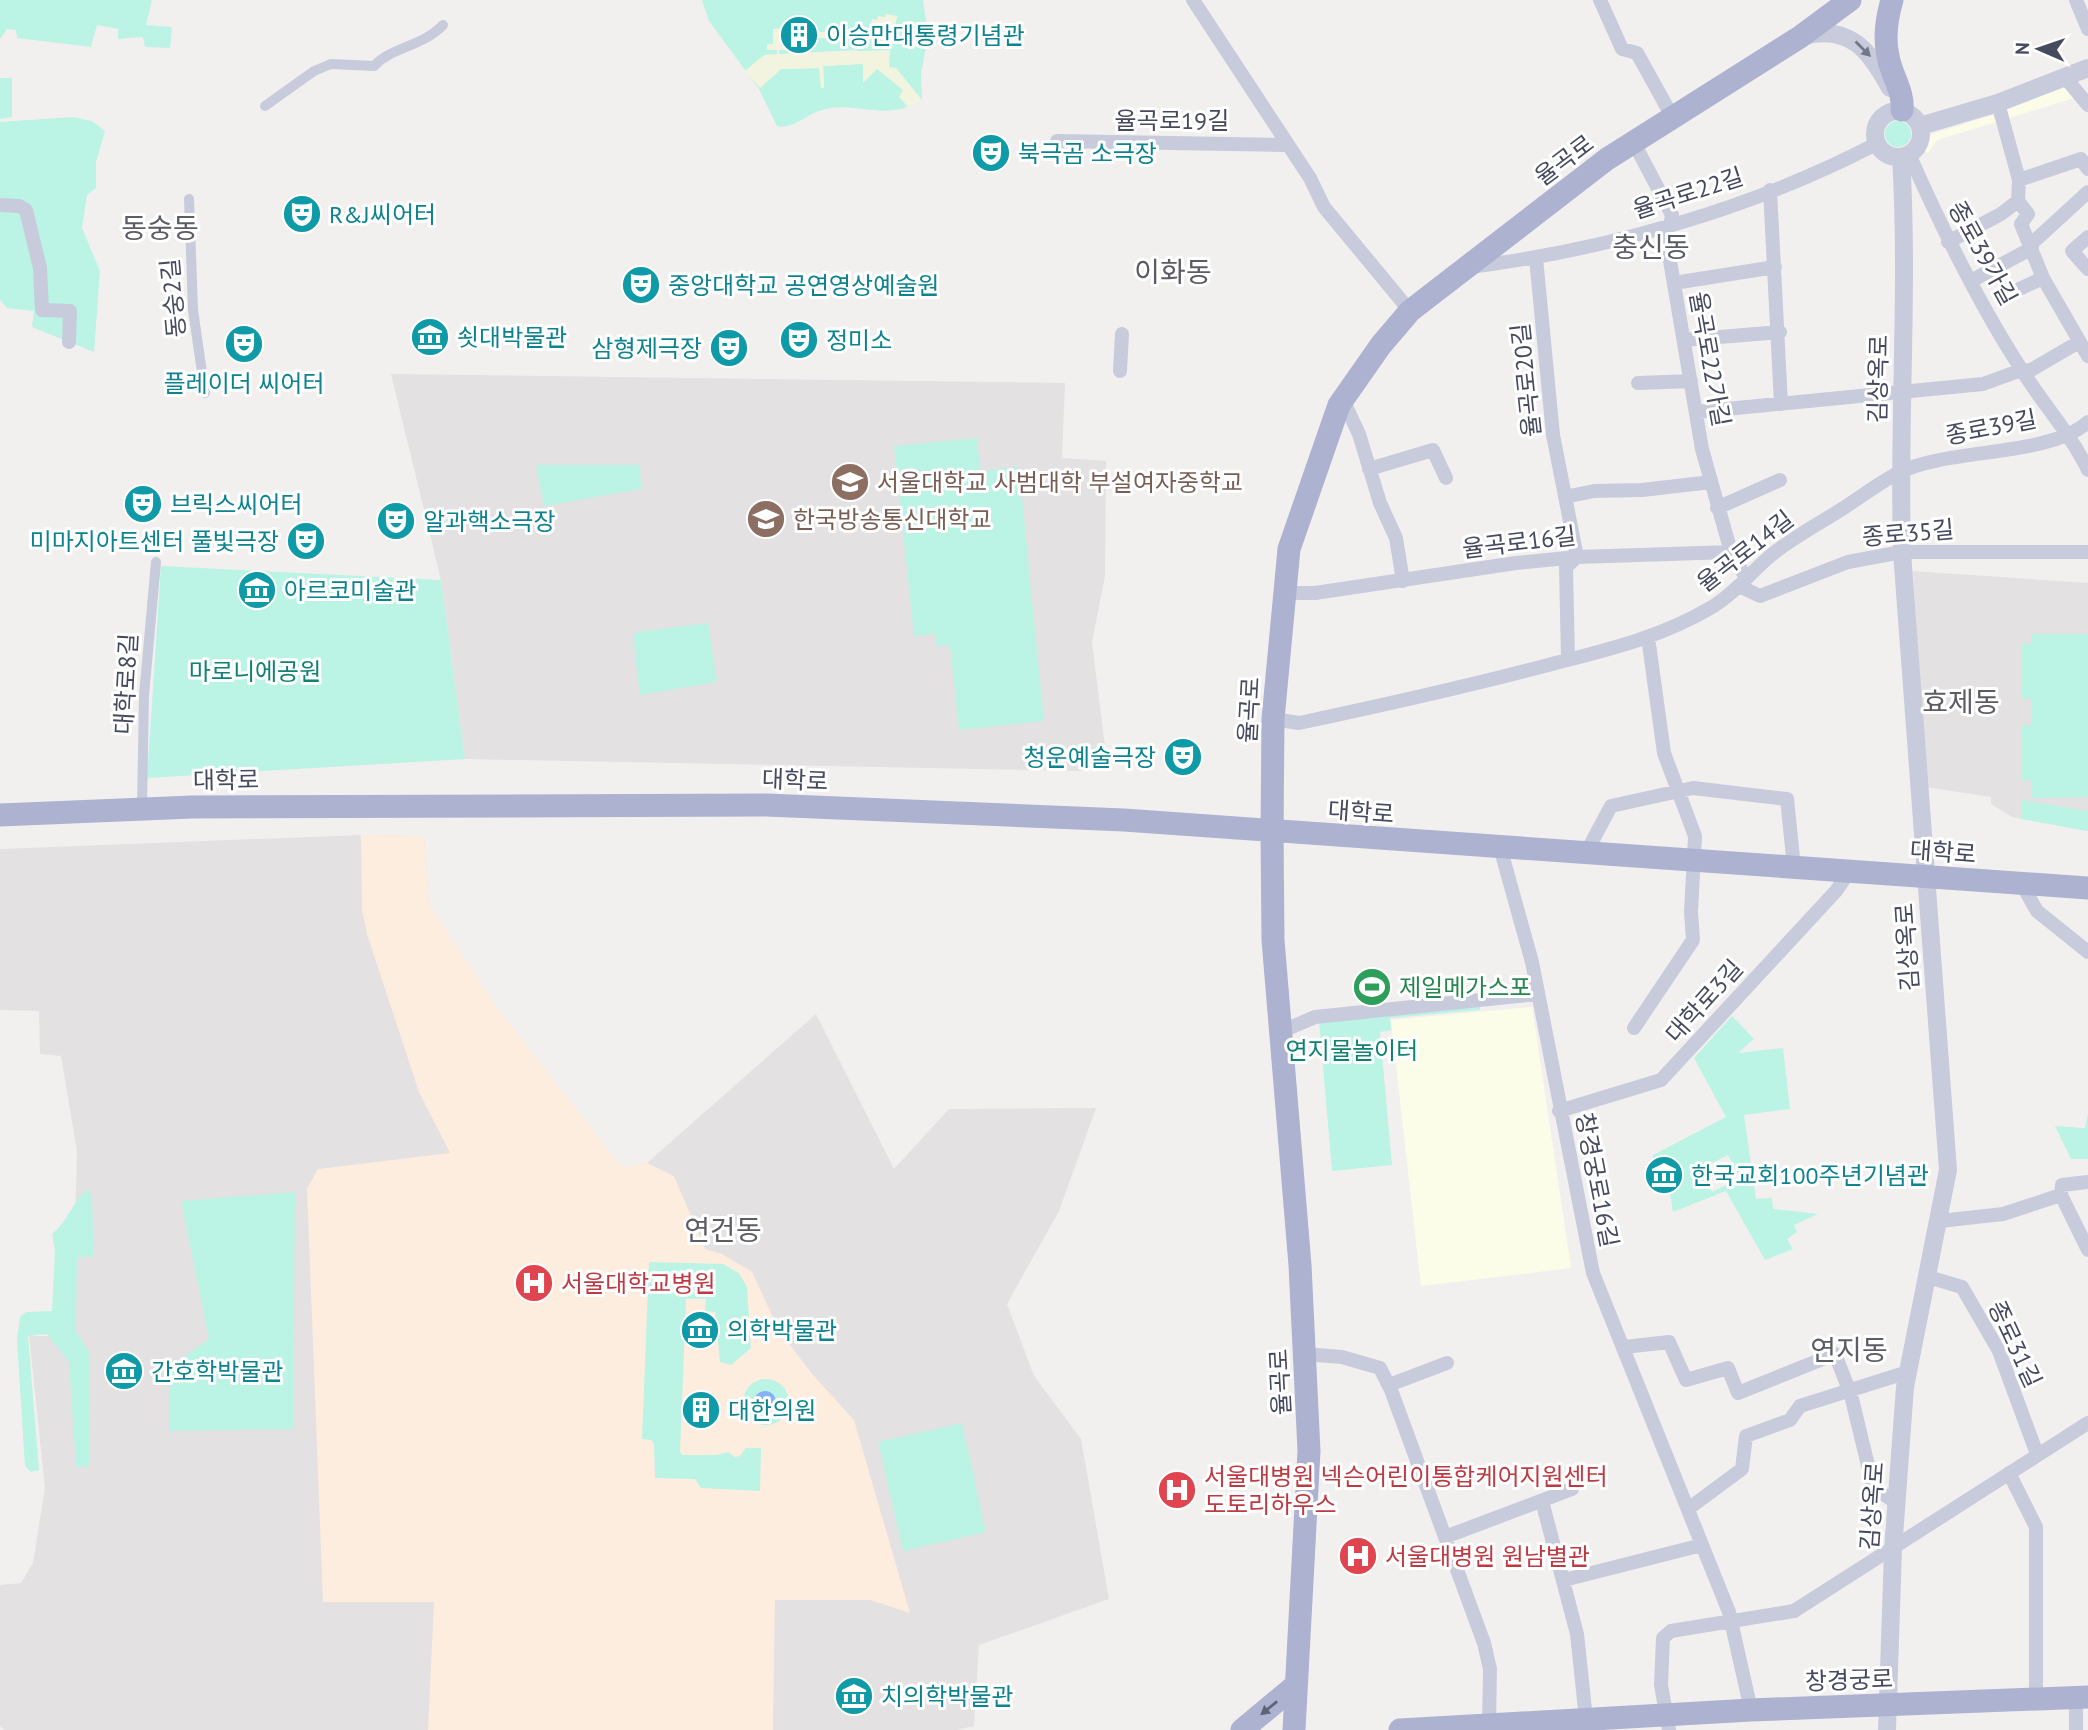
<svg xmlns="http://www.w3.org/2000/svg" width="2088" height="1730" font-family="'PT Sans','Noto Sans KR',sans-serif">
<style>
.commercial{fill:#fcfde8}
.education{fill:#e3e1e1}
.medical{fill:#fdeddf}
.green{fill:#bbf3e5;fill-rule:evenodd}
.sand{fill:#f3f4df}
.water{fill:#85b3f3}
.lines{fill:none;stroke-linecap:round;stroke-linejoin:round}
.pedestrian{stroke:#c8cbdb;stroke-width:10}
.minor{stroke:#c8cbdb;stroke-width:14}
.tertiary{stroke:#c8cbdb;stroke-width:18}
.primary{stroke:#adb2d0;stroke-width:23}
.oneway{fill:#74778a}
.oneway2{fill:#60647b}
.labels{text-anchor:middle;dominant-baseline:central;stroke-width:6;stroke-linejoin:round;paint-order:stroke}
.culture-label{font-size:24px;fill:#0d838f;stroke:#fff;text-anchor:start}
.street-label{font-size:24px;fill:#464a5f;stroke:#fff}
.education-label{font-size:24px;fill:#785e54;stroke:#fff;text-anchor:start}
.park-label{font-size:24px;fill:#108172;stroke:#fff}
.leisure-label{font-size:24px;fill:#27864d;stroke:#fff;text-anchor:start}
.health-label{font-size:24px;fill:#be3a42;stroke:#fff;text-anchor:start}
.quarter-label{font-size:28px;fill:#5b5c65;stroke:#fff}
</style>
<rect width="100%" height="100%" fill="#f2f0ef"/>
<path class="commercial" d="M2067 87 2074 98 2006 119 2003 110Z
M1993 115 1996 122 1937 140 1928 153 1922 150 1932 134Z
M1532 1007 1571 1268 1421 1286 1391 1020Z"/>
<path class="education" d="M391 374 1065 383 1062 458 1106 461 1105 576 1092 642 1106 755 1080 771 465 759 441 580Z
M1913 571 2088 583V831L2012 817 1991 804V797L1926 787Z
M361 835 424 836 429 904 501 1013 622 1167 647 1163 816 1014 894 1169 949 1109 1096 1108 1059 1211 1007 1304 1034 1376 1081 1439 1109 1599 979 1645 974 1726 956 1730H4L0 1726V1585L21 1583 33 1563 45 1488 29 1336H72L77 1151 61 1056 40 1054 39 1011 0 1010V849Z"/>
<path class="medical" d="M361 835 424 836 429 904 501 1013 622 1167 647 1163 674 1176 705 1249 722 1254 752 1272 780 1332 813 1375 854 1420 910 1613 870 1600H775L773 1730H428L434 1602H323L307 1189 318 1169 450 1153 419 1092 367 934 362 910Z"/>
<path class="green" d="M0 0H152L146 25 172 27 170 48 145 47 143 37 118 39V29L97 25 91 47 17 38 16 30 7 29 0 39Z
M702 0H923L928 36 921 74 922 100C885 123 855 100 822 110 807 114 793 130 777 126L759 89 709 21ZM897 16 893 37 925 44 924 48 860 37 812 38V32H869L877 21ZM773 44 788 50H779V54L857 50 858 64 823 66 824 87 821 88 820 68 781 69 764 55 777 54V50H767Z
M0 78H12V117L0 119Z
M73 117 92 121 105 131 96 162V188L87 195 82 228 100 271 94 352 32 327 34 311 7 308 0 300V122Z
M1885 134a13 13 0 1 1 26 0a13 13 0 1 1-26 0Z
M977 438 980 471 1019 467 1044 721 959 730 950 645 936 646 935 634 914 636 894 446Z
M536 465H640L641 489 544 506Z
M161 566 441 580 465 759 147 778Z
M708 623 717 682 640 695 633 636 637 632Z
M2031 634H2088V797L2031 798V780H2021V726L2031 725V699L2021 698V644H2031Z
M2022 800 2088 811V831L2021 819Z
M1480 1005V1010L1390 1018 1391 1030 1380 1032 1392 1165 1332 1171 1319 1020Z
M1732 1016 1754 1039 1738 1053 1783 1048 1790 1109 1744 1115 1756 1199 1772 1198 1773 1209 1818 1214 1794 1225 1797 1232 1787 1239 1793 1249 1765 1260 1726 1191 1673 1212 1668 1181H1654L1653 1155 1726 1117 1694 1058ZM1728 1155 1740 1178 1712 1192 1700 1169Z
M2088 1113V1159H2071L2055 1126 2085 1128Z
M87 1189 92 1197 94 1257H77L76 1331 90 1354 89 1466 76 1467 69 1362 47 1334 28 1336 39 1470 31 1472 25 1466 17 1340 20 1317 26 1312 52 1311 55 1250 52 1234C68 1221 72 1203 87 1189Z
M295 1192 293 1429 169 1431V1367L209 1339 181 1201Z
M649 1262 723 1264 739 1273 747 1287 751 1348 731 1365 720 1362 715 1312 705 1311 706 1299H686L680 1452 683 1455H717L728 1452 735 1457 740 1456 746 1448H761L760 1491 701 1488 695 1479 655 1478 654 1444 651 1440 642 1439Z
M743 1402a23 23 0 1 1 46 0a23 23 0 1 1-46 0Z
M962 1423 986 1532 903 1551 878 1442Z"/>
<path class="sand" d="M886 14 897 16 893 37 926 45 924 48 860 37 812 38V32H869L872 19 877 20 878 16 885 17Z
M789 28 788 50H767V44H773V29Z
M890 50 889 67 896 68 922 100 909 108 899 97 903 90 877 69 863 83V64L823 66 824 88H821L819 68 781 69 760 88 745 71 764 55Z"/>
<path class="water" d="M754 1402a11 11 0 1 1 22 0a11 11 0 1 1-22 0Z"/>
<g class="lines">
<path class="pedestrian" d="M265 106 314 71 331 64 374 66C393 46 422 47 443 25
M189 199 193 310 205 393
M142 808 144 695 156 562"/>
<path class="minor" d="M1193 0 1310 178 1324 207 1410 311
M1600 0 1622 49 1637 53 1673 118
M2076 0 2088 29
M2064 76 2088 105
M1057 141 1286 145
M1634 143 1672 215 1667 243 1702 449 1731 552 1746 578
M1909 154C1943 231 1982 311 2029 381 2049 411 2072 437 2088 470
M2019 180 2081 159 2088 169
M1770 190 1781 404
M2018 201 2028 214 2021 224 2043 278 2088 356
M0 205 19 206 26 210 40 268 42 310 70 311 69 342
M2088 237 2072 251 2088 269
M1948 242 2001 214 2018 201 2019 180 1998 103
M2030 245 2088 192
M1536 258 1553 435 1577 557 1566 567 1568 660
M1471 267C1610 249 1751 209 1876 144
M1971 281 2032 248
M1674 283 1775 267
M2017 290 2043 278
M1684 340 1780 332
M1120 371 1122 334
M1638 383 1691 381
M1343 400 1359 434 1380 503 1396 538 1403 581
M1696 412 1983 384 2016 372 2031 370 2079 342
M1369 469 1433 450 1446 478
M1565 497 1594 491 1642 490 1711 482
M1717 508 1780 480
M1741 587 1760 596 1848 562 1902 552H2088
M1285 593H1315L1516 563 1577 557 1731 552
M1273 719 1299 723C1384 705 1469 686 1552 664 1607 650 1662 637 1712 607 1737 592 1752 570 1775 552 1796 536 1820 523 1842 509 1861 497 1880 482 1900 472 1949 448 2049 457 2088 422
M1500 847 1532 962 1593 1273 1729 1612 1751 1710
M1586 853 1611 806 1693 788 1787 799 1794 867
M2021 883 2037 911 2088 952
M1634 1028 1693 940 1691 912 1695 836 1664 753 1648 637
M1280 1032 1315 1017 1538 994
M1559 1111 1661 1080 1836 891 1849 872
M2061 1195 2062 1185 2088 1182
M1940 1221 2003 1214 2061 1195 2088 1250
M1928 1277 1962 1287 1999 1351 2037 1454
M1624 1347 1669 1342 1686 1380 1728 1368 1738 1393 1835 1354 1851 1395 1872 1482 1876 1490 1896 1502
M1304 1354 1342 1357 1380 1368 1391 1390 1484 1643 1490 1669 1489 1725
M1389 1385 1447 1363
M2009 1473 2036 1527V1699
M1542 1501 1577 1634 1586 1719
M1688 1509 1742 1469 1746 1436 1790 1420 1800 1406 1908 1372
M1445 1537 1572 1489
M1564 1580 1702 1545
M1669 1730 1661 1685 1663 1638 1671 1631 1794 1611 2088 1423
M2076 1730V1698"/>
<path class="tertiary" d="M1804 36C1850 24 1870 51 1890 88
M1875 134a23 23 0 1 1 46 0a23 23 0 1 1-46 0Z
M1920 126 1998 103 2088 68
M1887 1730 1893 1550 1905 1387 1948 1170 1902 552C1898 421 1909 289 1901 157"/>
<path class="primary" d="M1892 0C1887 17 1884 38 1888 56 1891 75 1904 91 1902 110
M0 815 192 807 766 805 1124 820 2088 888
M1242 1730 1296 1685
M1294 1730 1309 1451 1300 1265 1273 940 1272 833 1273 719 1289 549 1339 405 1381 345 1410 311 1607 159 1800 37 1850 0
M1400 1730 1751 1710 2088 1697"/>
</g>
<defs><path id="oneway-solid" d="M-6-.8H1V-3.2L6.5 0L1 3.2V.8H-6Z" transform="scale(1.75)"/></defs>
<use class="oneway" href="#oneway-solid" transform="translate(1863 49) rotate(45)"/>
<use class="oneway2" href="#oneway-solid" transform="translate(1269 1708) rotate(141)"/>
<defs>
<g id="building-disc" transform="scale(2.0125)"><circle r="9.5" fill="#0f9aa8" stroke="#fff"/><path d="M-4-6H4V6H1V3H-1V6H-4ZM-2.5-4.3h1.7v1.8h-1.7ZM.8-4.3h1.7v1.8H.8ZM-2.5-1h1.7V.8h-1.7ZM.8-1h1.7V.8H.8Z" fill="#fff"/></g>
<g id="theatre-disc" transform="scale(2.0125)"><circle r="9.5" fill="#0f9aa8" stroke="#fff"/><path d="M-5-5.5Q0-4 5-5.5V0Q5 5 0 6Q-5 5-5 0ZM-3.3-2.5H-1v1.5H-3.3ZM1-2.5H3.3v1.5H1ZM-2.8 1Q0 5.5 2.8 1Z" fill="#fff"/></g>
<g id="museum-disc" transform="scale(2.0125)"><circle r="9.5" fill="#0f9aa8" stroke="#fff"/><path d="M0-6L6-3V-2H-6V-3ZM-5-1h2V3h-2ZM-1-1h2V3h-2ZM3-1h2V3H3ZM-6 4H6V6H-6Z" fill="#fff"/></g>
<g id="school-disc" transform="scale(2.0125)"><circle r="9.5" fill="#8d6e63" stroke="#fff"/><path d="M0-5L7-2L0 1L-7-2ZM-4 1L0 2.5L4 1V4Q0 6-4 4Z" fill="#fff"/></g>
<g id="university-disc" transform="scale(2.0125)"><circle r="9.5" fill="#8d6e63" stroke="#fff"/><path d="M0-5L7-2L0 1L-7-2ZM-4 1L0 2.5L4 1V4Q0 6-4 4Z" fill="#fff"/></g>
<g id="stadium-disc" transform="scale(2.0125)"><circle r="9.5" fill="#2e9e5b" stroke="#fff"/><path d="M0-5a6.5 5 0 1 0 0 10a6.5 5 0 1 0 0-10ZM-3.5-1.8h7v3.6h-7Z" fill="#fff"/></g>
<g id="hospital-disc" transform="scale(2.0125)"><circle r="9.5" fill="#e0444e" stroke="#fff"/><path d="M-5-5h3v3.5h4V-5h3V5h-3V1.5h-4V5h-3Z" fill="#fff"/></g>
</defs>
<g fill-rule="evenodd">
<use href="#building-disc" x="799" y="35"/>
<use href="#theatre-disc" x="991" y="153"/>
<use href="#theatre-disc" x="302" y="214"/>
<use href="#theatre-disc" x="641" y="285"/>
<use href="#museum-disc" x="430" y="337"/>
<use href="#theatre-disc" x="799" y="340"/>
<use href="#theatre-disc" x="244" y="344"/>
<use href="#theatre-disc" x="729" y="348"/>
<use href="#school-disc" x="850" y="482"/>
<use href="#theatre-disc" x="143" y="504"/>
<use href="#university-disc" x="766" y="519"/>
<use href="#theatre-disc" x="396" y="521"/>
<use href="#theatre-disc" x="306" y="541"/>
<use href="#museum-disc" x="257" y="590"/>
<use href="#theatre-disc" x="1183" y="757"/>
<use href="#stadium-disc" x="1372" y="987"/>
<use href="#museum-disc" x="1664" y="1175"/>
<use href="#hospital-disc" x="534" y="1283"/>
<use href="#museum-disc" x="700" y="1330"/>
<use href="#museum-disc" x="124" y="1371"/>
<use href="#building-disc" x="701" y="1410"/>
<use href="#hospital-disc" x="1177" y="1490"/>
<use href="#hospital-disc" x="1358" y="1556"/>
<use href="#museum-disc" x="854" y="1696"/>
</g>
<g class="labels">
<g class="culture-label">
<text x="826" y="35">이승만대통령기념관</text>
<text x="1018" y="153">북극곰 소극장</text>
<text x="329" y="214">R&amp;J씨어터</text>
<text x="668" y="285">중앙대학교 공연영상예술원</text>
<text x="457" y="337">쇳대박물관</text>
<text x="826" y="340">정미소</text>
<text x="702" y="348" text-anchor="end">삼형제극장</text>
<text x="244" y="383" text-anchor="middle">플레이더 씨어터</text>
<text x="170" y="504">브릭스씨어터</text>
<text x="423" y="521">알과핵소극장</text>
<text x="279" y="541" text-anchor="end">미마지아트센터 풀빛극장</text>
<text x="284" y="590">아르코미술관</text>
<text x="1156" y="757" text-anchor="end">청운예술극장</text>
<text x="1691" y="1175">한국교회100주년기념관</text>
<text x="727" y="1330">의학박물관</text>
<text x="151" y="1371">간호학박물관</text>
<text x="728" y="1410">대한의원</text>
<text x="881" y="1696">치의학박물관</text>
</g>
<g class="street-label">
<text x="1172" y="120">율곡로19길</text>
<text transform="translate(1564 160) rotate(-37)">율곡로</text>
<text transform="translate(1688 193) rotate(-18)">율곡로22길</text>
<text transform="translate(1983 253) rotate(61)">종로39가길</text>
<text transform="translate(173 298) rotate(-95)">동숭2길</text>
<text transform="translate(1710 359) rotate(80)">율곡로22가길</text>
<text transform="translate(1878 379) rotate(-89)">김상옥로</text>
<text transform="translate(1526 380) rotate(-96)">율곡로20길</text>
<text transform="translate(1991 427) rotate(-11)">종로39길</text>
<text transform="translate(1908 533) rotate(-5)">종로35길</text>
<text transform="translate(1519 542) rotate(-7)">율곡로16길</text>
<text transform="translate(1745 551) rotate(-38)">율곡로14길</text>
<text transform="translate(126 684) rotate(-87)">대학로8길</text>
<text transform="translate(1249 710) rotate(-87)">율곡로</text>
<text transform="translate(226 780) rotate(-1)">대학로</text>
<text transform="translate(795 780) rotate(2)">대학로</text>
<text transform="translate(1361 812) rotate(4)">대학로</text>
<text transform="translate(1943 852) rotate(4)">대학로</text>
<text transform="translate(1907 947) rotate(-94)">김상옥로</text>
<text transform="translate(1704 1001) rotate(-48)">대학로3길</text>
<text transform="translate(1597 1180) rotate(79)">창경궁로16길</text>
<text transform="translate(2015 1344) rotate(65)">종로31길</text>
<text transform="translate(1280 1382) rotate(-93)">율곡로</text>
<text transform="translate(1872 1506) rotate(-86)">김상옥로</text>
<text transform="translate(1849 1680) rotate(-2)">창경궁로</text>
</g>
<g class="education-label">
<text x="877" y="482">서울대학교 사범대학 부설여자중학교</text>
<text x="793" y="519">한국방송통신대학교</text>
</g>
<g class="park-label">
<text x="255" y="671">마로니에공원</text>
<text x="1352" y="1050">연지물놀이터</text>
</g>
<g class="leisure-label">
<text x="1399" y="987">제일메가스포</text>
</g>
<g class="health-label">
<text x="561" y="1283">서울대학교병원</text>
<text x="1204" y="1476">서울대병원 넥슨어린이통합케어지원센터<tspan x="1204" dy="28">도토리하우스</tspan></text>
<text x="1385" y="1556">서울대병원 원남별관</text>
</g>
<g class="quarter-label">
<text x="160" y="227">동숭동</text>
<text x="1651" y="246">충신동</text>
<text x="1173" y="271">이화동</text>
<text x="1961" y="701">효제동</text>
<text x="723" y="1229">연건동</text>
<text x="1849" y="1349">연지동</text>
</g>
</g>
<g transform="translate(2039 49) rotate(272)" stroke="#ffffff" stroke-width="5" paint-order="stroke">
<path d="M0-5L12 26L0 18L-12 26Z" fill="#464a5f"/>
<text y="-10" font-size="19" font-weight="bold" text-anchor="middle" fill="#464a5f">N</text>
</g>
</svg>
